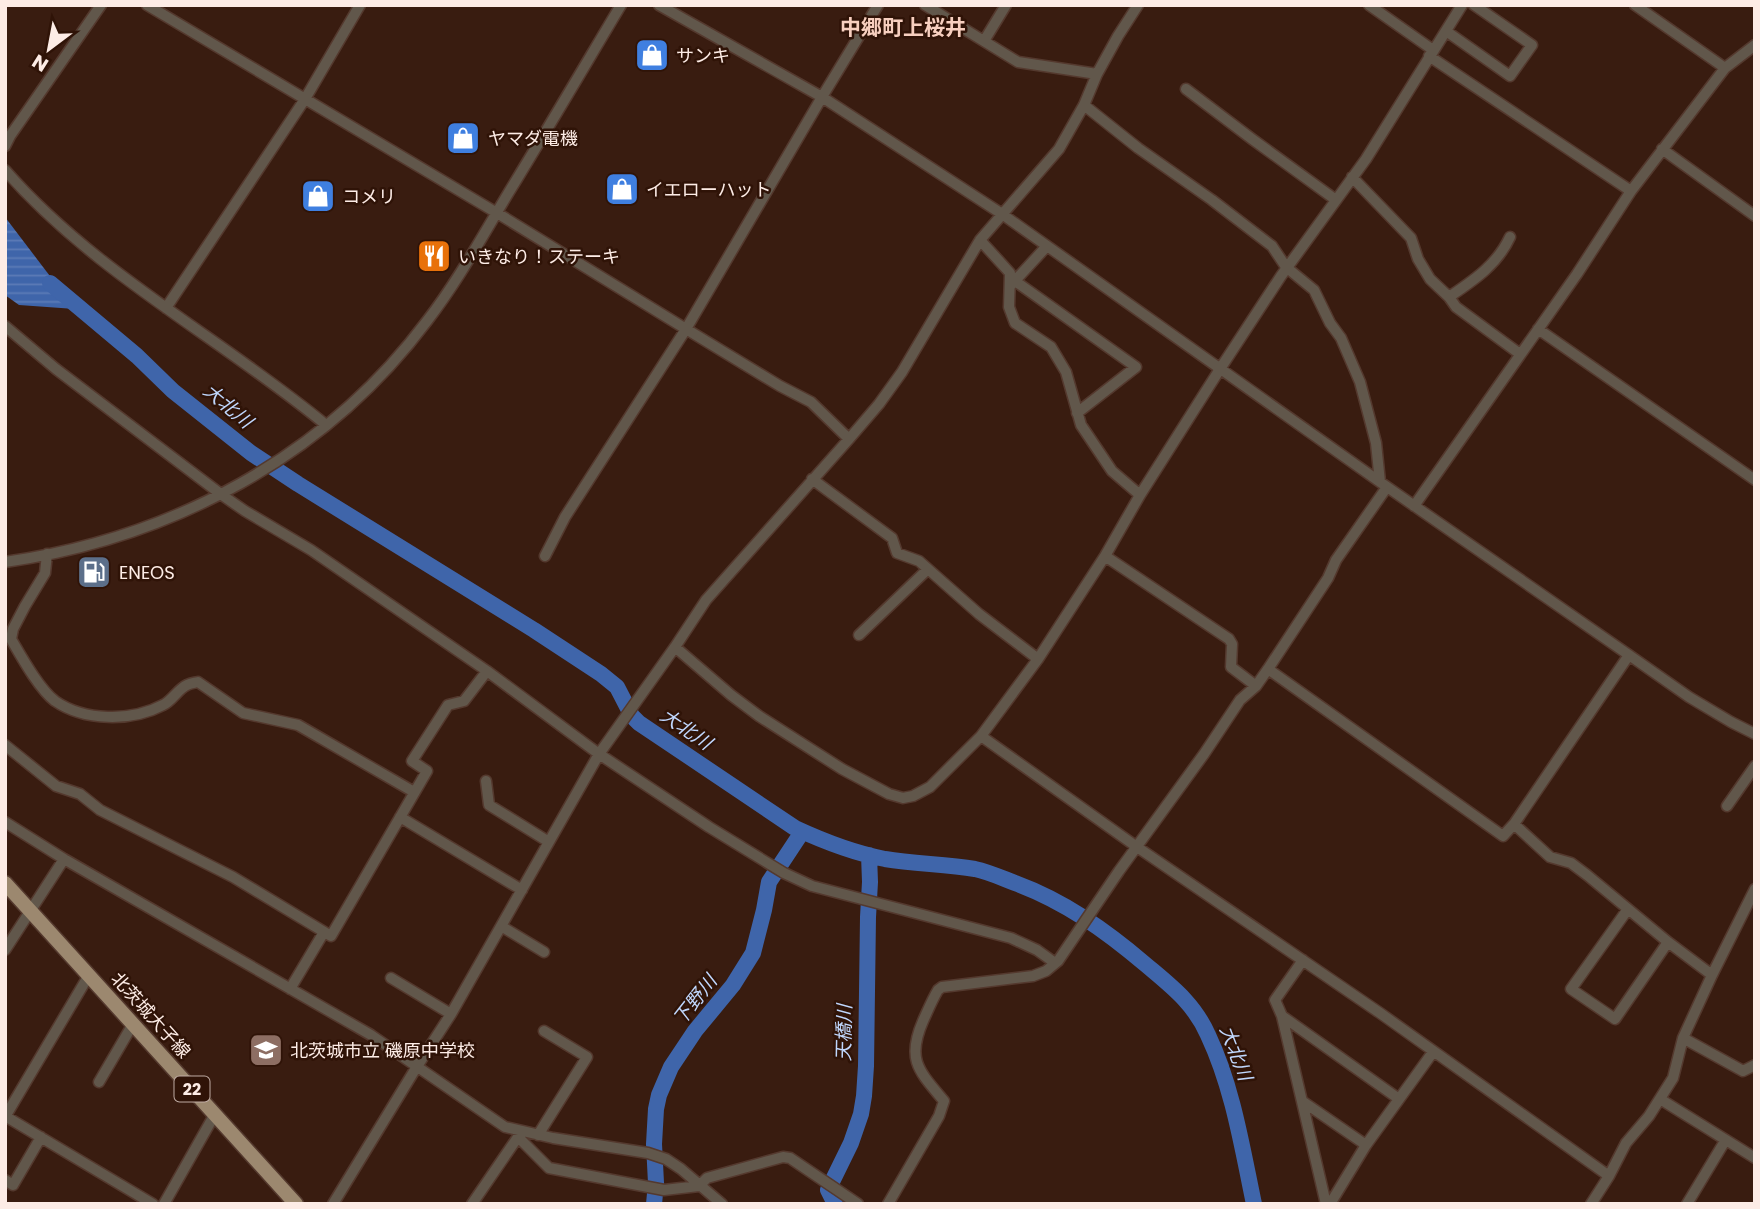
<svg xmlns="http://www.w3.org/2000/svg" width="1760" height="1209" font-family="Poppins,'Noto Sans JP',sans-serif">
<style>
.water{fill:url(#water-rules)}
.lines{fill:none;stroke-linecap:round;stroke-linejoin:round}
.river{stroke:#3f65aa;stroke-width:16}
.minor-casing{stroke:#54392e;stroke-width:13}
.major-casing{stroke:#54392e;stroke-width:17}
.minor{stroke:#61574b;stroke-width:10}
.major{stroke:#9c886f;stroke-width:14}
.labels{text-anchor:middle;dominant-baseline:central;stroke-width:5;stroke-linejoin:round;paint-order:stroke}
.shield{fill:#2f1307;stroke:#bfaba3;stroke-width:2}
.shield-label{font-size:16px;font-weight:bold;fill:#fdece6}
.poi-label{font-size:18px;fill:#fdece6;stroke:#2f1307;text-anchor:start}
.street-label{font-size:18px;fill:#fdece6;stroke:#2f1307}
.water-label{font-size:19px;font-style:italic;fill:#c0d7fd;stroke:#2f1307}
.quarter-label{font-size:21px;font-weight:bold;fill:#f7cfbf;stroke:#2f1307}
</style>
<defs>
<pattern id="water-rules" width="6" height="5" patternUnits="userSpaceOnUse" patternTransform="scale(1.75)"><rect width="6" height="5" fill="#3f65aa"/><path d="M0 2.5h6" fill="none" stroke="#5c7bb6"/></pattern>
</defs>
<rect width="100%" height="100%" fill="#391c10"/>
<path class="water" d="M5 217 75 309 19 305 5 295Z"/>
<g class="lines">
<path class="river" d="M50 283 137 356 173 391 251 453 298 484 534 630 601 674 617 687 632 716 639 723 795 828C823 841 854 853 885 859 915 864 945 864 975 869 989 872 1002 878 1015 883 1064 901 1105 930 1145 964 1171 986 1194 1003 1208 1035 1233 1088 1242 1147 1254 1204
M654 1204 656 1183 654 1144 656 1109 659 1095 671 1067 695 1031 733 985 753 953 764 910 769 882 802 832
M835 1204 828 1190 851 1143 861 1114 864 1096 866 1066 868 917 870 882 869 855"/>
<g class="minor-casing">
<path id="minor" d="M147 5 497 213 686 329 780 386 811 402 849 439
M659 5 822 97 1002 214 1380 482 1629 655 1689 697 1731 722 1755 734
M925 5 1018 62 1097 74
M1369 5 1433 50
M1635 5 1725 68
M1446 31 1510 76 1532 45 1474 5
M984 41 1006 5
M1429 56 1631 191
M1186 89 1252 139 1336 200
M1084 105 1138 148 1212 200 1272 246 1286 267 1314 290 1330 323 1341 338 1360 382 1376 443 1380 482
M5 146 10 136 101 5
M1662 149 1755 216
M5 170C96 274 221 338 326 425
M1352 177 1411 238 1418 259 1430 279 1449 297
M1510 237C1497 265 1474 280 1449 297L1456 307 1520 354
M980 240 1010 273 1009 307 1015 323 1051 347 1066 372 1081 425 1112 471 1140 495
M1015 281 1136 367 1077 413
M1011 285 1047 246
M166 308 305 99 360 5
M5 326 56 369 222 495 245 511 311 550 487 671 599 754 709 827 784 873 812 886 1011 938 1037 950 1055 963
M1538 329 1755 480
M812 479 892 538 897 553 919 561 979 614 1038 659
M1414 506 1577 274 1631 191 1725 68 1755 45
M47 554 45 573 25 606 13 629 11 639C21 656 39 689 55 701 84 721 131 722 163 705 172 701 178 689 187 685 191 683 194 683 198 682L243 713 298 725 414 792
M545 556 565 517 686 329 822 97 878 5
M1105 556 1229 639 1232 644 1231 667 1256 686
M5 562C172 538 325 457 427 321 458 281 483 235 509 192 547 130 584 67 621 5
M859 635 928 569
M675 647 731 695 759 716 842 769 889 794 903 798 913 796 930 787 981 736 1038 659 1105 556 1140 495 1220 369 1281 276 1366 159 1462 5
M1268 669 1503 836 1514 824 1629 655
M981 736 1137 847 1380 1013 1609 1176
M5 745 56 786 80 794 100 810 233 877 331 936 427 771 412 761 448 705 464 701 487 671
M486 781 489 805 549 842
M1727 806 1755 766
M400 817 522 890
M5 822 64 859 371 1035 505 1127 553 1138 648 1153 666 1159 681 1169 722 1204
M1514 824 1550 857 1571 863 1587 875 1668 942 1712 975
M1628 909 1571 989 1615 1019 1668 942
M501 926 544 952
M5 950 64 859
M1303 960 1275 1000 1282 1016 1326 1204
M391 978 451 1014
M290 989 324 932
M1282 1016 1399 1099
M1683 1038 1743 1071 1755 1065
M99 1082 133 1024
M1660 1099 1755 1158
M1302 1101 1366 1145
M5 1116 153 1204
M5 1117 89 975
M538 1135 587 1057 544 1031
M518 1137 549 1168 664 1190 699 1186 707 1178 783 1157 790 1158 858 1204
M5 1180 13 1185 41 1137
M164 1204 215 1114
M333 1204 416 1068 451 1014 599 754 675 647 706 600 849 439 879 404 902 372 980 240 1059 149 1084 105 1097 74 1118 36 1138 5
M472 1204 520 1134
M888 1204 939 1116 944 1101C919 1071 906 1060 923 1021 928 1010 932 1000 938 990L942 987 1033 976 1046 971 1058 961 1119 871 1204 754 1240 700 1256 686 1268 669 1328 578 1336 560 1387 487
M1330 1204 1366 1145 1433 1052
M1591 1204 1609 1176 1626 1143 1649 1116 1673 1078 1683 1038 1712 975 1755 889
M1687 1204 1725 1141"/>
</g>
<g class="major-casing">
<path id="major" d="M5 883 296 1204"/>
</g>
<use href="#minor" class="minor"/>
<use href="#major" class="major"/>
</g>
<defs>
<g id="shop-square" transform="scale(1.75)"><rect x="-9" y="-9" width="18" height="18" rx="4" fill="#3f7fe0" stroke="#2f1307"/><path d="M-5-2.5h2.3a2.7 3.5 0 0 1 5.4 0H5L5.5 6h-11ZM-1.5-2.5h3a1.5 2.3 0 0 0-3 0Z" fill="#fff"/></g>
<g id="restaurant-square" transform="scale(1.75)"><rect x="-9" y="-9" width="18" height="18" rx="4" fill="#e8710a" stroke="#2f1307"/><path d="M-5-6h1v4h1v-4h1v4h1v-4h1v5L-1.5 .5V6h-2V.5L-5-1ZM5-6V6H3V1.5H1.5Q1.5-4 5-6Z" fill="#fff"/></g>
<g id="fuel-square" transform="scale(1.75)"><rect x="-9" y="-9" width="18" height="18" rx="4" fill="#5c6f8a" stroke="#2f1307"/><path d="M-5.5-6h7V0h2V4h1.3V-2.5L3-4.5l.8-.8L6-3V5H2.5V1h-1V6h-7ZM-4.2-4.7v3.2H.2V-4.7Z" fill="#fff"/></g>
<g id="school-square" transform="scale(1.75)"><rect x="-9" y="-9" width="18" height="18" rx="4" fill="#8d6e63" stroke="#2f1307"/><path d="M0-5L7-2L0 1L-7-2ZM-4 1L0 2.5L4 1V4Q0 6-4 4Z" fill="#fff"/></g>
</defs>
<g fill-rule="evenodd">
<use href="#shop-square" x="652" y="55"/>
<use href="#shop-square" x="463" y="138"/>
<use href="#shop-square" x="622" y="189"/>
<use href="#shop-square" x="318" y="196"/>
<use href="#restaurant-square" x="434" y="256"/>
<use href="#fuel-square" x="94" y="572"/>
<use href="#school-square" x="266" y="1050"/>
</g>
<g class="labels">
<rect class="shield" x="174.5" y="1076.5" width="35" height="25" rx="5"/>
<g class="shield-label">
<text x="192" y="1089">22</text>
</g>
<g class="poi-label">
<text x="676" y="55">サンキ</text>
<text x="488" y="138">ヤマダ電機</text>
<text x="646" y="189">イエローハット</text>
<text x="342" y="196">コメリ</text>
<text x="458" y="256">いきなり！ステーキ</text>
<text x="119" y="572">ENEOS</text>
<text x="290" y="1050">北茨城市立 磯原中学校</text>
</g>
<g class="street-label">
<text transform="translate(151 1015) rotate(48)">北茨城大子線</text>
</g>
<g class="water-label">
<text transform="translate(228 406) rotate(40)">大北川</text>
<text transform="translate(686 729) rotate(34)">大北川</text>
<text transform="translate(695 1000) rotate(-52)">下野川</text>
<text transform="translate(844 1033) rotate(-89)">天橋川</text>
<text transform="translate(1236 1053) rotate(69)">大北川</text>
</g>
<g class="quarter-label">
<text x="903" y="27">中郷町上桜井</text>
</g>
</g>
<rect width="1760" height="1209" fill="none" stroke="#fdece6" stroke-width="14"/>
<g transform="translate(49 49) rotate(212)" stroke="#2f1307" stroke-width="5" paint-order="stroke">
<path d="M0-5L12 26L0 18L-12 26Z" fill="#fdece6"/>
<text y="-10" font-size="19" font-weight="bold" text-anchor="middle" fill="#fdece6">N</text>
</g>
</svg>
